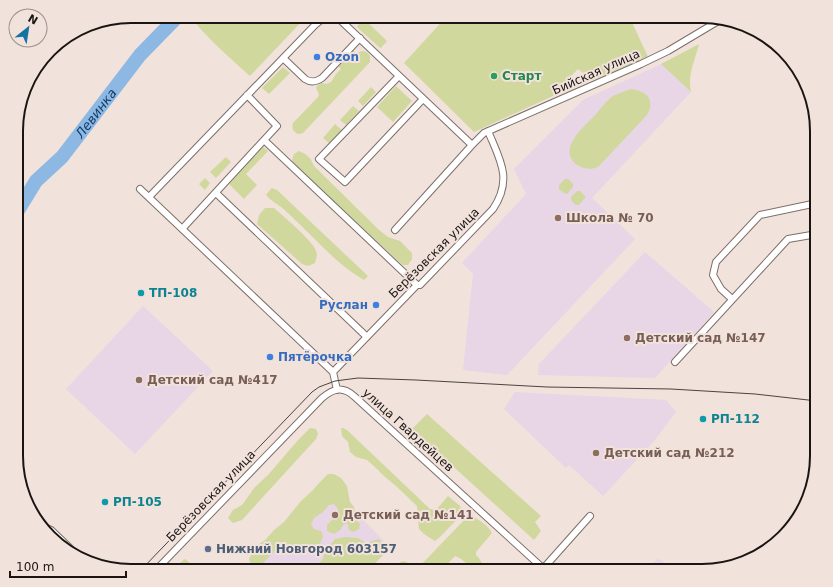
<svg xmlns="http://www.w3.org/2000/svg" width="833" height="587" font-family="'DejaVu Sans',sans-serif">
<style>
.education{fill:#e8d5e5}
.green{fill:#d0d89e}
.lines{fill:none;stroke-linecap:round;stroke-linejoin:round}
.river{stroke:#8db8e4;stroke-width:14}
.minor-casing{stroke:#7c6f69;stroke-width:8}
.minor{stroke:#fff;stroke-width:6}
.tram{stroke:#4b4440;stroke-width:1}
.shop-dot{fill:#3f7fe0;stroke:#f1e2dc;stroke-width:1.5}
.leisure-dot{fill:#2e9e5b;stroke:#f1e2dc;stroke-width:1.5}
.education-dot{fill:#8d6e63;stroke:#f1e2dc;stroke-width:1.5}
.culture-dot{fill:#0f9aa8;stroke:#f1e2dc;stroke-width:1.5}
.service-dot{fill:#5c6f8a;stroke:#f1e2dc;stroke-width:1.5}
.labels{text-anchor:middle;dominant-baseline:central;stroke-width:4;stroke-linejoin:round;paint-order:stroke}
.shop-label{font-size:12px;font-weight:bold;fill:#366cbe;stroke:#f1e2dc;text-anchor:start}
.street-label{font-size:12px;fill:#1a1512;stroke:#f1e2dc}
.leisure-label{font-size:12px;font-weight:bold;fill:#27864d;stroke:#f1e2dc;text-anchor:start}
.education-label{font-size:12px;font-weight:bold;fill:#785e54;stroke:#f1e2dc;text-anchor:start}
.culture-label{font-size:12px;font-weight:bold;fill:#0d838f;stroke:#f1e2dc;text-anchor:start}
.service-label{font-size:12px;font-weight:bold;fill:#4e5e75;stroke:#f1e2dc;text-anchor:start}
.water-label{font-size:13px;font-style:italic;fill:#0f3f68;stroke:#f1e2dc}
.rim{fill:none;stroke:#1a1512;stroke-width:2}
</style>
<rect width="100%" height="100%" fill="#f1e2dc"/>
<path class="education" d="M661 64 691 92 592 198 635 239 507 375 463 370 473 274 462 263 526 194 514 169 583 100Z
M645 252 714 312 655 378 538 375 539 364Z
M143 306 213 371 135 454 66 389Z
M515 392 666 400 676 412 654 441 603 496 569 465 566 468 504 409Z
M334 490 384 541 357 571H246L275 540Z
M657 559 663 561 674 571H647Z"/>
<path class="green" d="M192 16H307L250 76C239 66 195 28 192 16Z
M447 16H641L631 20 648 57 592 80 578 69 556 91 553 96 474 132 404 63Z
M364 19 387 41 381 48 379 47 358 28 357 26Z
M699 44C695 61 687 75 691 92L661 64Z
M353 50 357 54C361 49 367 51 370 56V62L303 133 299 134C294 133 291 128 293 123L318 97 319 94 316 88 317 86 321 83 326 84 331 82 336 74 341 69 338 66Z
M283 67 290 73 269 94 262 88Z
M396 86 412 101 393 122 377 107Z
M371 87 376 92 363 106 358 101Z
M631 89C646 91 656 99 647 115L598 167C591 170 584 169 577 165 556 149 585 126 596 114 601 108 607 100 613 96 619 93 625 91 631 89Z
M353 106 359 111 346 125 340 120Z
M335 124 342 130 329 143 323 138Z
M263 147 268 151 246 174 257 185 244 199 229 184Z
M299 151C307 154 311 158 314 166L378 229 388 237 400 241 412 253V259L408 265H403L396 259 297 167 292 160 294 154Z
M226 157 231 162 216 178 210 172Z
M205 178 210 183 205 190 199 184Z
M565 179H568L573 184V187L567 194 564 193 559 189V185Z
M272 188 277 190 368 276 364 280C336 264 315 238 292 217 288 213 285 210 281 207 276 203 270 200 266 195L269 191Z
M577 191H580L585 196V198L579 205H576L571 200V197Z
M265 208H274C283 216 313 241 316 251 318 255 316 258 315 263L308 266 302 264 257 224 259 215Z
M427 414 541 516 535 522 541 531 534 540 412 429Z
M310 428 316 429 318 434 316 439 242 520 233 523 228 518 233 510 242 505 255 487 268 475 299 439Z
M341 428H343L347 430 430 509 436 510 448 496 460 506 464 512 440 537 435 541 424 534 419 529 417 506 396 486 385 477 376 468 367 460 356 457 350 452 348 442 342 436Z
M328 474H334L341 478 347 486 350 502 354 507 356 520 360 524 359 529 353 532 349 530 348 524H344L340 530 334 534 327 531V525L332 520 339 517 338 509 334 504 329 505 323 512 314 518 311 525 314 529 321 531 323 536 320 544 313 550 304 553H296L285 545 279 547 259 567 255 570 252 568 249 559 252 553 258 545 266 539 274 530 284 522 301 501 312 491 320 482Z
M470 514 473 515C476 520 479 519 483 523 487 526 490 529 492 533L476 552V555L479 558 482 563 478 566 472 567C466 564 462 558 455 556L441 571H415Z
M345 537 358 538 366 543 379 539 384 545V554L368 571H313L314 568 323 559 325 551 335 539Z
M185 559 191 564 184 571H174L180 563Z
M402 561 407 562 411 568 408 571H396L397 569 398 564Z"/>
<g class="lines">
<path class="river" id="s1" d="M17 212 36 181 62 157 140 55 178 16"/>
<g class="minor-casing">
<path id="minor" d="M336 16 472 145
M283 58 305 79C311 83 316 82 322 78L360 38
M399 76 319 159 345 182 423 99
M264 140 417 285
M140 189 333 372 337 390
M216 193 367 337
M149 197 315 25 326 16
M182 229 277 126 247 95
M395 230 472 145 484 133 641 64 668 51 720 20
M732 299 721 289 713 275 716 262 760 215 817 203
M675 362 788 239 817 234
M333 372 417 285H420L493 209C513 179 500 160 488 131
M44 527 51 530 74 552
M155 571 322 398C334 388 343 386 355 397L546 571
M541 571 590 516"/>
</g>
<use href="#minor" class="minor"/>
<path class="tram" d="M140 571 312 392 319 387 335 381 358 378 416 380 547 387 671 389 755 394 817 401"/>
</g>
<g class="shop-dot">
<circle cx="317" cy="57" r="4"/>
<circle cx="376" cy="305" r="4"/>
<circle cx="270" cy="357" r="4"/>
</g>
<circle class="leisure-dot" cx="494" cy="76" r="4"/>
<g class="education-dot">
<circle cx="558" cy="218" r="4"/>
<circle cx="627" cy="338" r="4"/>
<circle cx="139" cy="380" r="4"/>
<circle cx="596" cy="453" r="4"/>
<circle cx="335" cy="515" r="4"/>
</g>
<g class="culture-dot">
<circle cx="141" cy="293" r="4"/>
<circle cx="703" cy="419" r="4"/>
<circle cx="105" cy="502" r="4"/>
</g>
<circle class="service-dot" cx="208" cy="549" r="4"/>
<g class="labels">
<g class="shop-label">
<text x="325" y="57">Ozon</text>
<text x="368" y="305" text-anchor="end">Руслан</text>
<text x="278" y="357">Пятёрочка</text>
</g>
<g class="street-label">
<text transform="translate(596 72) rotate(-24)">Бийская улица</text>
<text transform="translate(434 253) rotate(-45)">Берёзовская улица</text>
<text transform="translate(408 430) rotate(42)">улица Гвардейцев</text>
<text transform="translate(211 496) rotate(-46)">Берёзовская улица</text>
</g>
<g class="leisure-label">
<text x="502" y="76">Старт</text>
</g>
<g class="education-label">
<text x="566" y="218">Школа № 70</text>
<text x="635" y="338">Детский сад №147</text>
<text x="147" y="380">Детский сад №417</text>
<text x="604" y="453">Детский сад №212</text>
<text x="343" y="515">Детский сад №141</text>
</g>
<g class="culture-label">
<text x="149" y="293">ТП-108</text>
<text x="711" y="419">РП-112</text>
<text x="113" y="502">РП-105</text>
</g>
<g class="service-label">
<text x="216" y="549">Нижний Новгород 603157</text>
</g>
<g class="water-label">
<text stroke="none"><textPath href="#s1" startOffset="127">Левинка</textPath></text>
</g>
</g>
<path d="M0 0H833V587H0ZM131 23H702A108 108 0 0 1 810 131V456A108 108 0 0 1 702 564H131A108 108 0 0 1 23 456V131A108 108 0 0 1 131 23Z" fill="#f1e2dc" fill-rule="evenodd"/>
<path class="rim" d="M131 23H702A108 108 0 0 1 810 131V456A108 108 0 0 1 702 564H131A108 108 0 0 1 23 456V131A108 108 0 0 1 131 23Z"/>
<g transform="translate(28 28) rotate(30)"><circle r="19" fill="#f1e2dc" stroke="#9b908b"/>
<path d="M0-3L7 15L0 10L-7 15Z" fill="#1573a1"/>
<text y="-6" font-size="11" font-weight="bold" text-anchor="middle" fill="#1a1512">N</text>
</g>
<path d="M10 571v6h116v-6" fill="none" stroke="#1a1512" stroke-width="2"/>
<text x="16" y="571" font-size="12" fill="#1a1512" stroke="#f1e2dc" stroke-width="3" paint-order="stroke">100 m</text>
</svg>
